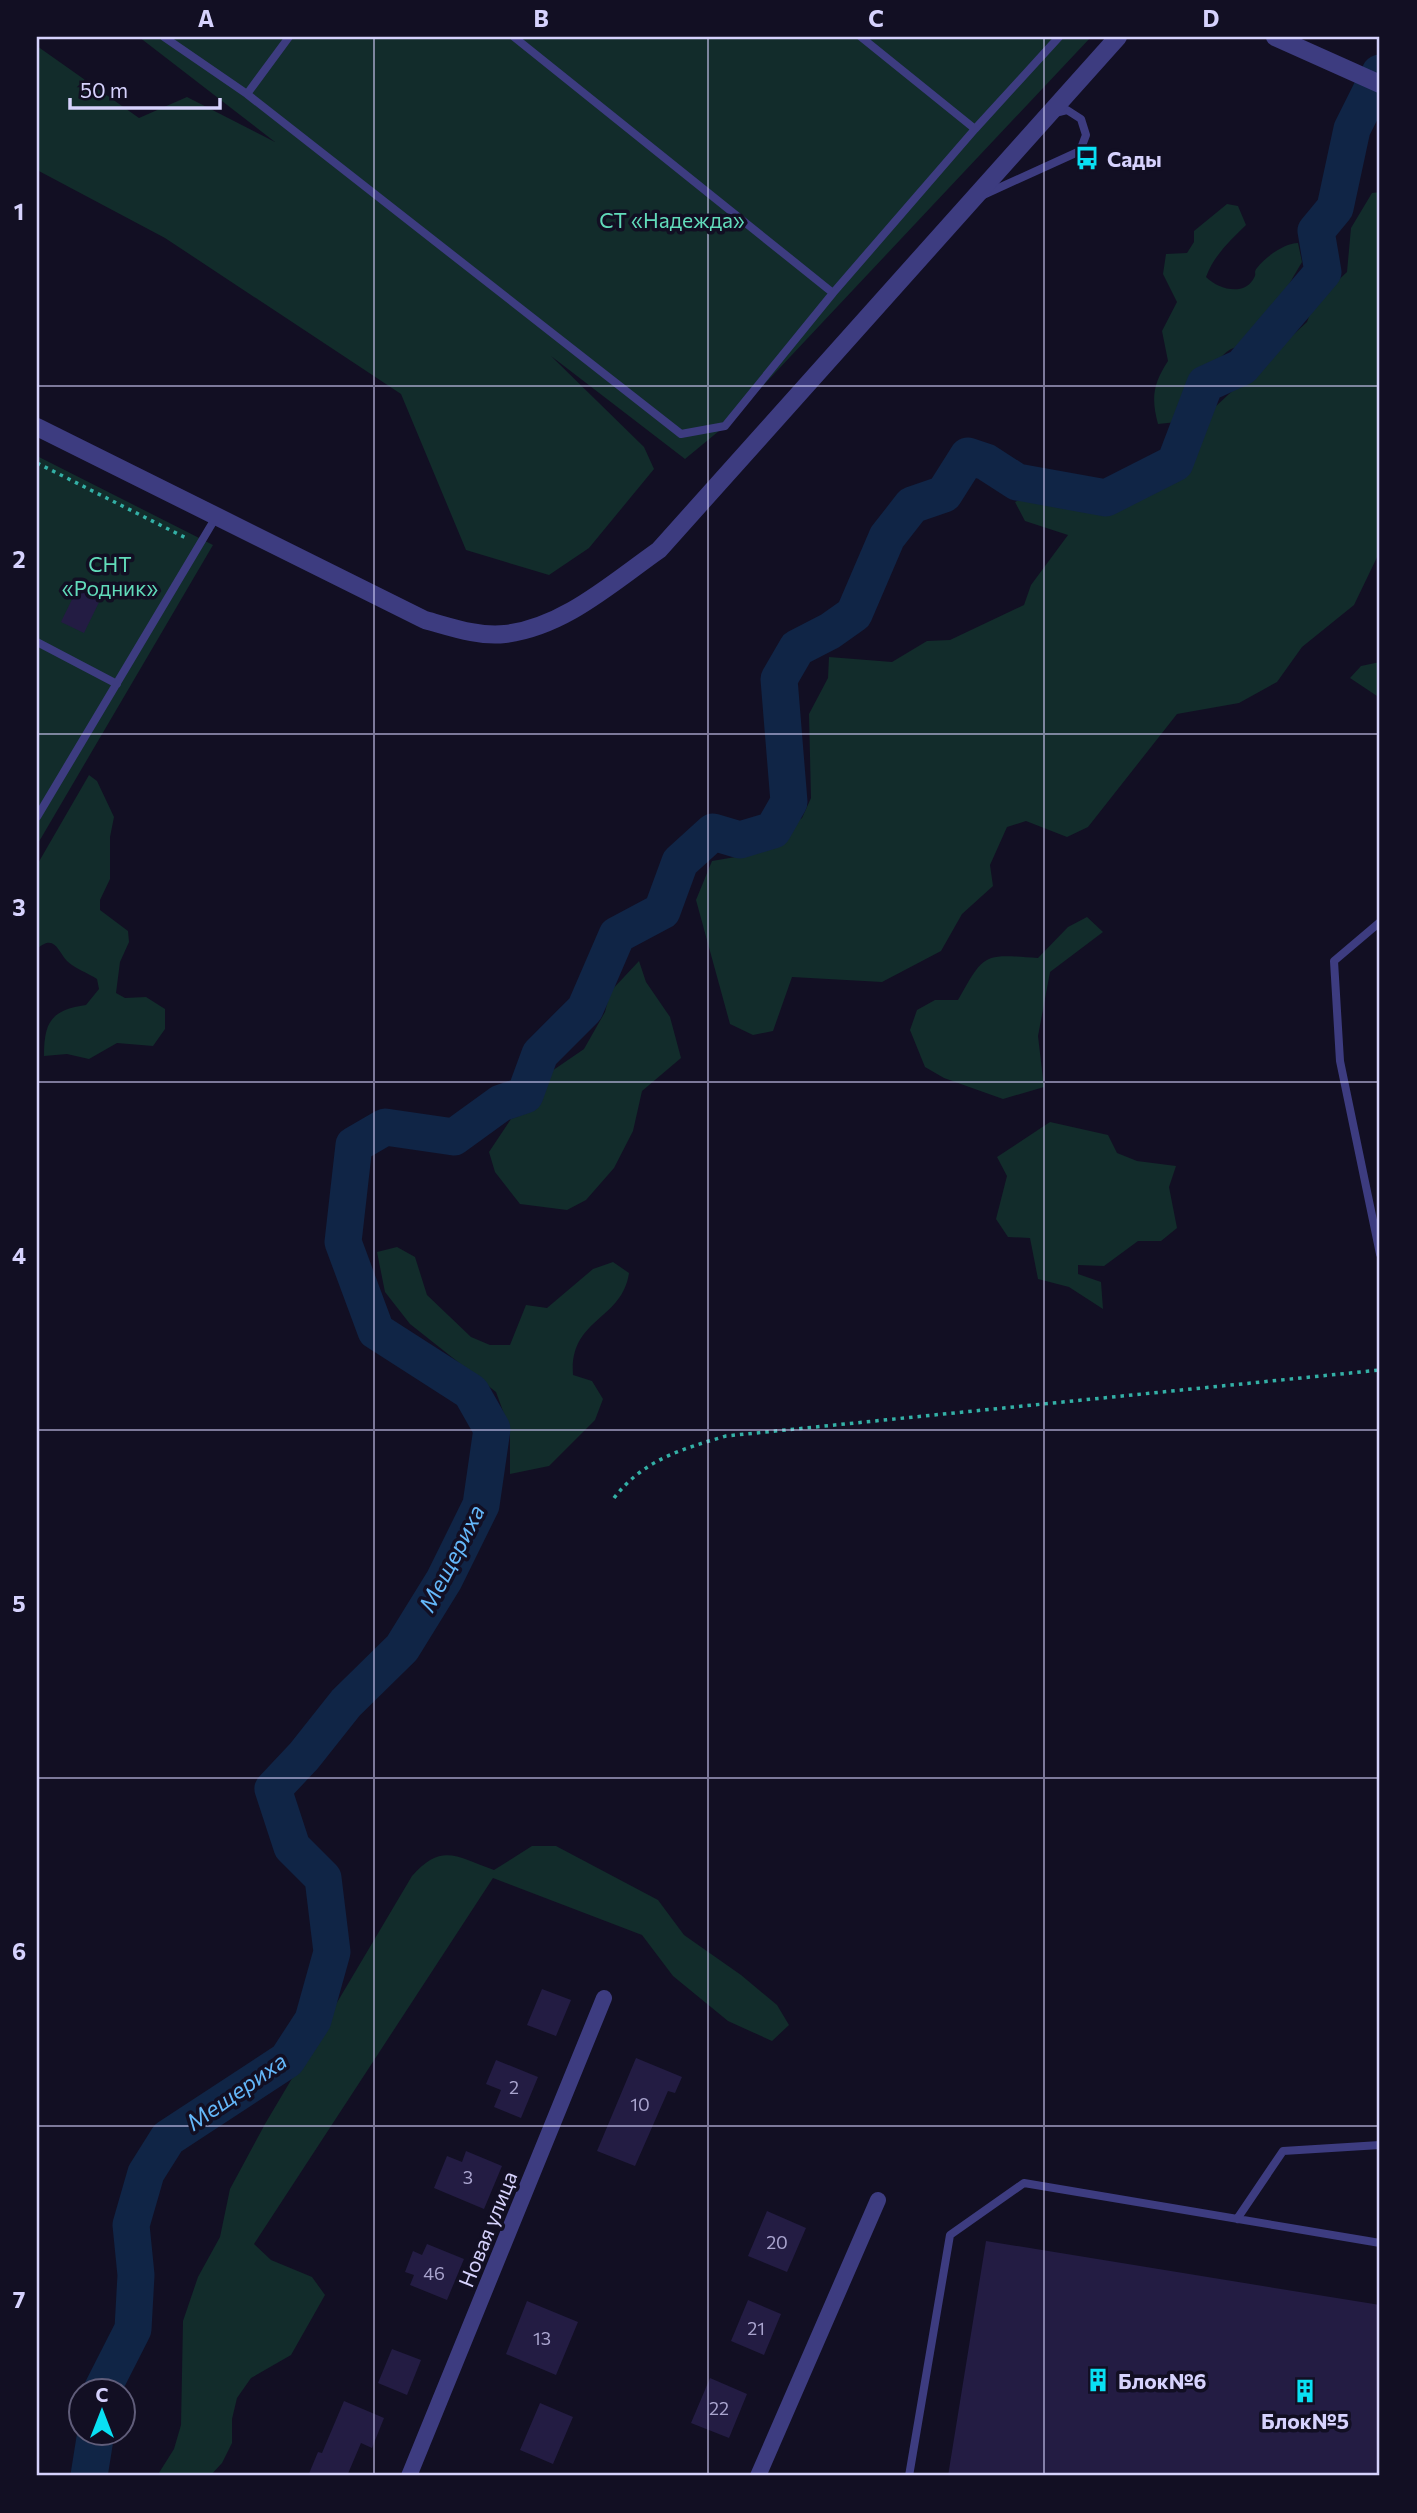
<svg xmlns="http://www.w3.org/2000/svg" width="1417" height="2513" font-family="Commissioner,sans-serif">
<style>
.green{fill:#122c2b}
.lines{fill:none;stroke-linecap:round;stroke-linejoin:round}
.river{stroke:#102546;stroke-width:37}
.building{fill:#231c43}
.path{stroke:#33b0a6;stroke-width:3.5;stroke-dasharray:3.5 5;stroke-linecap:butt}
.service{stroke:#3d3c80;stroke-width:8}
.minor{stroke:#3d3c80;stroke-width:16}
.tertiary{stroke:#3d3c80;stroke-width:18}
.grid{fill:none;stroke:#d6d2fd;stroke-width:2;stroke-opacity:0.55}
.labels{text-anchor:middle;dominant-baseline:central;stroke-width:7;stroke-linejoin:round;paint-order:stroke}
.number-label{font-size:18px;fill:#a9a4ce}
.poi-label{font-size:21px;font-weight:bold;fill:#d6d2fd;stroke:#120f23;text-anchor:start}
.park-label{font-size:21px;fill:#61dbba;stroke:#120f23}
.street-label{font-size:21px;fill:#d6d2fd;stroke:#120f23}
.water-label{font-size:23px;font-style:italic;fill:#64b7f9;stroke:#120f23}
.neatline{fill:none;stroke:#d6d2fd;stroke-width:2.5}
.grid-label{font-size:23px;text-anchor:middle;font-weight:bold;fill:#d6d2fd}
</style>
<rect width="100%" height="100%" fill="#120f23"/>
<path class="green" d="M139 37H1091L725 426 685 459 551 356 644 447 654 469 589 548 549 575 466 550 401 394 165 238 37 170V46L139 118 187 97 275 142Z
M1380 192V551L1354 605 1302 647 1277 682 1239 703 1177 714 1088 827 1067 837 1026 821 1007 827 990 865 993 886 962 914 941 951 882 982 792 977 773 1031 753 1035 730 1024 696 900 712 861 753 854 802 818 811 798 809 714 828 678 829 657 892 662 927 641 950 640 1024 605 1031 585 1068 535 1025 521 1015 502 1032 493 1113 506 1188 466 1215 407 1307 322 1314 303 1347 272 1351 228 1372 193Z
M1227 204 1238 206 1246 225C1230 241 1214 255 1206 277 1218 289 1244 297 1254 278 1257 273 1253 273 1257 268 1265 257 1285 243 1298 243L1302 262C1288 285 1275 312 1258 333 1245 349 1224 344 1218 365L1200 376 1177 422 1158 424C1151 398 1153 384 1168 361L1162 331 1177 302 1163 274 1166 254 1187 253 1194 242V231Z
M37 456 213 545 37 845Z
M1380 662V698L1350 678 1361 666Z
M89 775 97 781 114 817 110 837V879L100 900V910L128 931 129 942 120 962 116 993 125 998 146 997 165 1009V1029L153 1046 117 1043 89 1059 67 1054 44 1056C44 1022 51 1010 86 1005L99 989 97 979C88 973 74 968 67 961 58 952 55 933 37 949V865Z
M1087 917 1103 932 1050 972 1038 1036 1044 1087 1003 1099 944 1078 925 1067 910 1030 917 1010 935 1000H958C985 952 983 954 1038 958L1068 927Z
M639 961 646 982 670 1017 681 1058 642 1091 633 1131 614 1168 586 1200 567 1210 520 1204 495 1172 489 1152 511 1119 530 1112 549 1073 584 1049 605 1012 610 992Z
M1050 1122 1108 1135 1117 1153 1137 1161 1176 1166 1169 1187 1177 1228 1161 1241H1138L1104 1266 1078 1265V1274L1101 1282 1103 1309 1069 1287 1038 1279 1030 1238 1008 1237 996 1219 1007 1176 997 1157Z
M397 1247 415 1257 427 1295 471 1337 490 1345H510L526 1305 547 1308 593 1269 613 1262 629 1273C622 1321 569 1318 573 1375L592 1381 603 1399 595 1420 549 1466 510 1474V1430L496 1392 410 1324 385 1292 377 1252Z
M532 1846H556L658 1900 684 1935 741 1975 777 2005 789 2025 772 2041 728 2021 673 1976 642 1935 493 1878 254 2244 271 2260 312 2277 325 2295 291 2355 251 2378 237 2398 232 2419V2443L222 2463 210 2476H157L174 2449 181 2425 183 2321 198 2277 220 2237 230 2189 265 2124 412 1876C442 1842 457 1857 494 1870Z"/>
<g class="lines">
<path class="river" d="M102 2390 133 2329 136 2275 131 2225 146 2173 168 2138 287 2060 313 2020 332 1952 323 1878 292 1847 273 1789 304 1756 346 1703 402 1648 444 1580 481 1505 492 1429 471 1392 376 1331 343 1242 354 1145 385 1127 454 1137 501 1103 525 1095 540 1054 585 1009 617 935 662 911 680 862 713 832 740 840 773 830 789 802 779 679 797 648 830 631 854 614 887 537 912 505 944 494 968 456 986 462 1017 482 1106 498 1175 463 1205 384 1242 367 1323 272 1316 231 1335 208 1352 129 1380 73
M89 2476 96 2432"/>
</g>
<path class="building" d="M80 583 103 594 84 633 61 622Z
M542 1989 571 2000 556 2036 527 2025Z
M636 2058 682 2077 675 2093 668 2091 635 2166 597 2151Z
M496 2060 538 2077 521 2118 494 2107 501 2090 486 2084Z
M466 2151 502 2166 484 2209 434 2188 447 2156 462 2162Z
M767 2211 806 2228 787 2272 748 2256Z
M986 2241 1380 2305V2476H948Z
M427 2244 464 2259 447 2300 410 2285 414 2275 405 2272 413 2251 422 2255Z
M748 2300 781 2314 764 2355 731 2341Z
M527 2301 578 2322 556 2375 506 2354Z
M392 2349 421 2360 407 2395 378 2383Z
M710 2378 747 2394 729 2438 691 2423Z
M344 2401 384 2418 372 2448 361 2443 347 2476H308L318 2452 322 2453Z
M540 2403 573 2417 553 2464 520 2450Z"/>
<g class="lines">
<path class="path" d="M37 463 188 539
M614 1498C643 1460 682 1449 726 1436L1380 1370"/>
<path class="service" d="M164 37 247 94 681 434 725 426 833 293
M514 37 833 293 975 129
M861 37 975 129 1059 37
M247 94 289 37
M981 196 1080 151 1086 135 1081 119 1067 110 1055 113
M37 642 117 684
M37 817 216 517
M1380 922 1334 961 1340 1061 1380 1254
M1237 2219 1283 2151 1380 2145
M909 2476 950 2235 1024 2183 1380 2243"/>
<path class="minor" d="M409 2476 604 1998
M758 2476 878 2200"/>
<path class="tertiary" d="M1275 37 1380 84
M37 427 425 620C451 627 478 637 505 634 564 627 612 583 659 550L1118 37"/>
</g>
<path class="grid" d="M374 37V2476M708 37V2476M1044 37V2476M37 386H1380M37 734H1380M37 1082H1380M37 1430H1380M37 1778H1380M37 2126H1380"/>
<defs>
<g id="bus-bare" transform="scale(1.89)"><path d="M-5-6H5V4H4V6H2V4H-2V6H-4V4H-5ZM-3.5-4V0h7V-4ZM-3.5 1.2v1.5H-2V1.2ZM2 1.2v1.5H3.5V1.2Z" fill="#09e0f3" stroke="#120f23" stroke-width="2.5" paint-order="stroke"/></g>
<g id="building-bare" transform="scale(1.89)"><path d="M-4-6H4V6H1V3H-1V6H-4ZM-2.5-4.3h1.7v1.8h-1.7ZM.8-4.3h1.7v1.8H.8ZM-2.5-1h1.7V.8h-1.7ZM.8-1h1.7V.8H.8Z" fill="#09e0f3" stroke="#120f23" stroke-width="2.5" paint-order="stroke"/></g>
</defs>
<g fill-rule="evenodd">
<use href="#bus-bare" x="1087" y="158"/>
<use href="#building-bare" x="1098" y="2380"/>
<use href="#building-bare" x="1305" y="2391"/>
</g>
<g class="labels">
<g class="number-label">
<text x="514" y="2087">2</text>
<text x="640" y="2104">10</text>
<text x="468" y="2177">3</text>
<text x="777" y="2242">20</text>
<text x="434" y="2273">46</text>
<text x="756" y="2328">21</text>
<text x="542" y="2338">13</text>
<text x="719" y="2408">22</text>
</g>
<g class="poi-label">
<text x="1107" y="158">Сады</text>
<text x="1118" y="2380">Блок№6</text>
<text x="1305" y="2420" text-anchor="middle">Блок№5</text>
</g>
<g class="park-label">
<text x="672" y="219">СТ «Надежда»</text>
<text x="110" y="563">СНТ<tspan x="110" dy="24">«Родник»</tspan></text>
</g>
<g class="street-label">
<text transform="translate(487 2229) rotate(-68)">Новая улица</text>
</g>
<g class="water-label">
<text transform="translate(451 1558) rotate(-63)">Мещериха</text>
<text transform="translate(236 2091) rotate(-35)">Мещериха</text>
</g>
</g>
<rect width="1417" height="2513" fill="none" stroke="#120f23" stroke-width="77"/>
<g transform="translate(102 2412)"><circle r="33" fill="#120f23" stroke="#605d7a" stroke-width="2"/>
<path d="M0-5L12 26L0 18L-12 26Z" fill="#09e0f3"/>
<text y="-10" font-size="19" font-weight="bold" text-anchor="middle" fill="#d6d2fd">С</text>
</g>
<path d="M70 98v10h150v-10" fill="none" stroke="#d6d2fd" stroke-width="3.5"/>
<text x="80" y="98" font-size="21" fill="#d6d2fd" stroke="#120f23" stroke-width="5" paint-order="stroke">50 m</text>
<rect x="38" y="38" width="1340" height="2436" class="neatline"/>
<g class="grid-label">
<text x="206" y="27">A</text>
<text x="541" y="27">B</text>
<text x="876" y="27">C</text>
<text x="1211" y="27">D</text>
<text x="19" y="220">1</text>
<text x="19" y="568">2</text>
<text x="19" y="916">3</text>
<text x="19" y="1264">4</text>
<text x="19" y="1612">5</text>
<text x="19" y="1960">6</text>
<text x="19" y="2308">7</text>
</g>
</svg>
